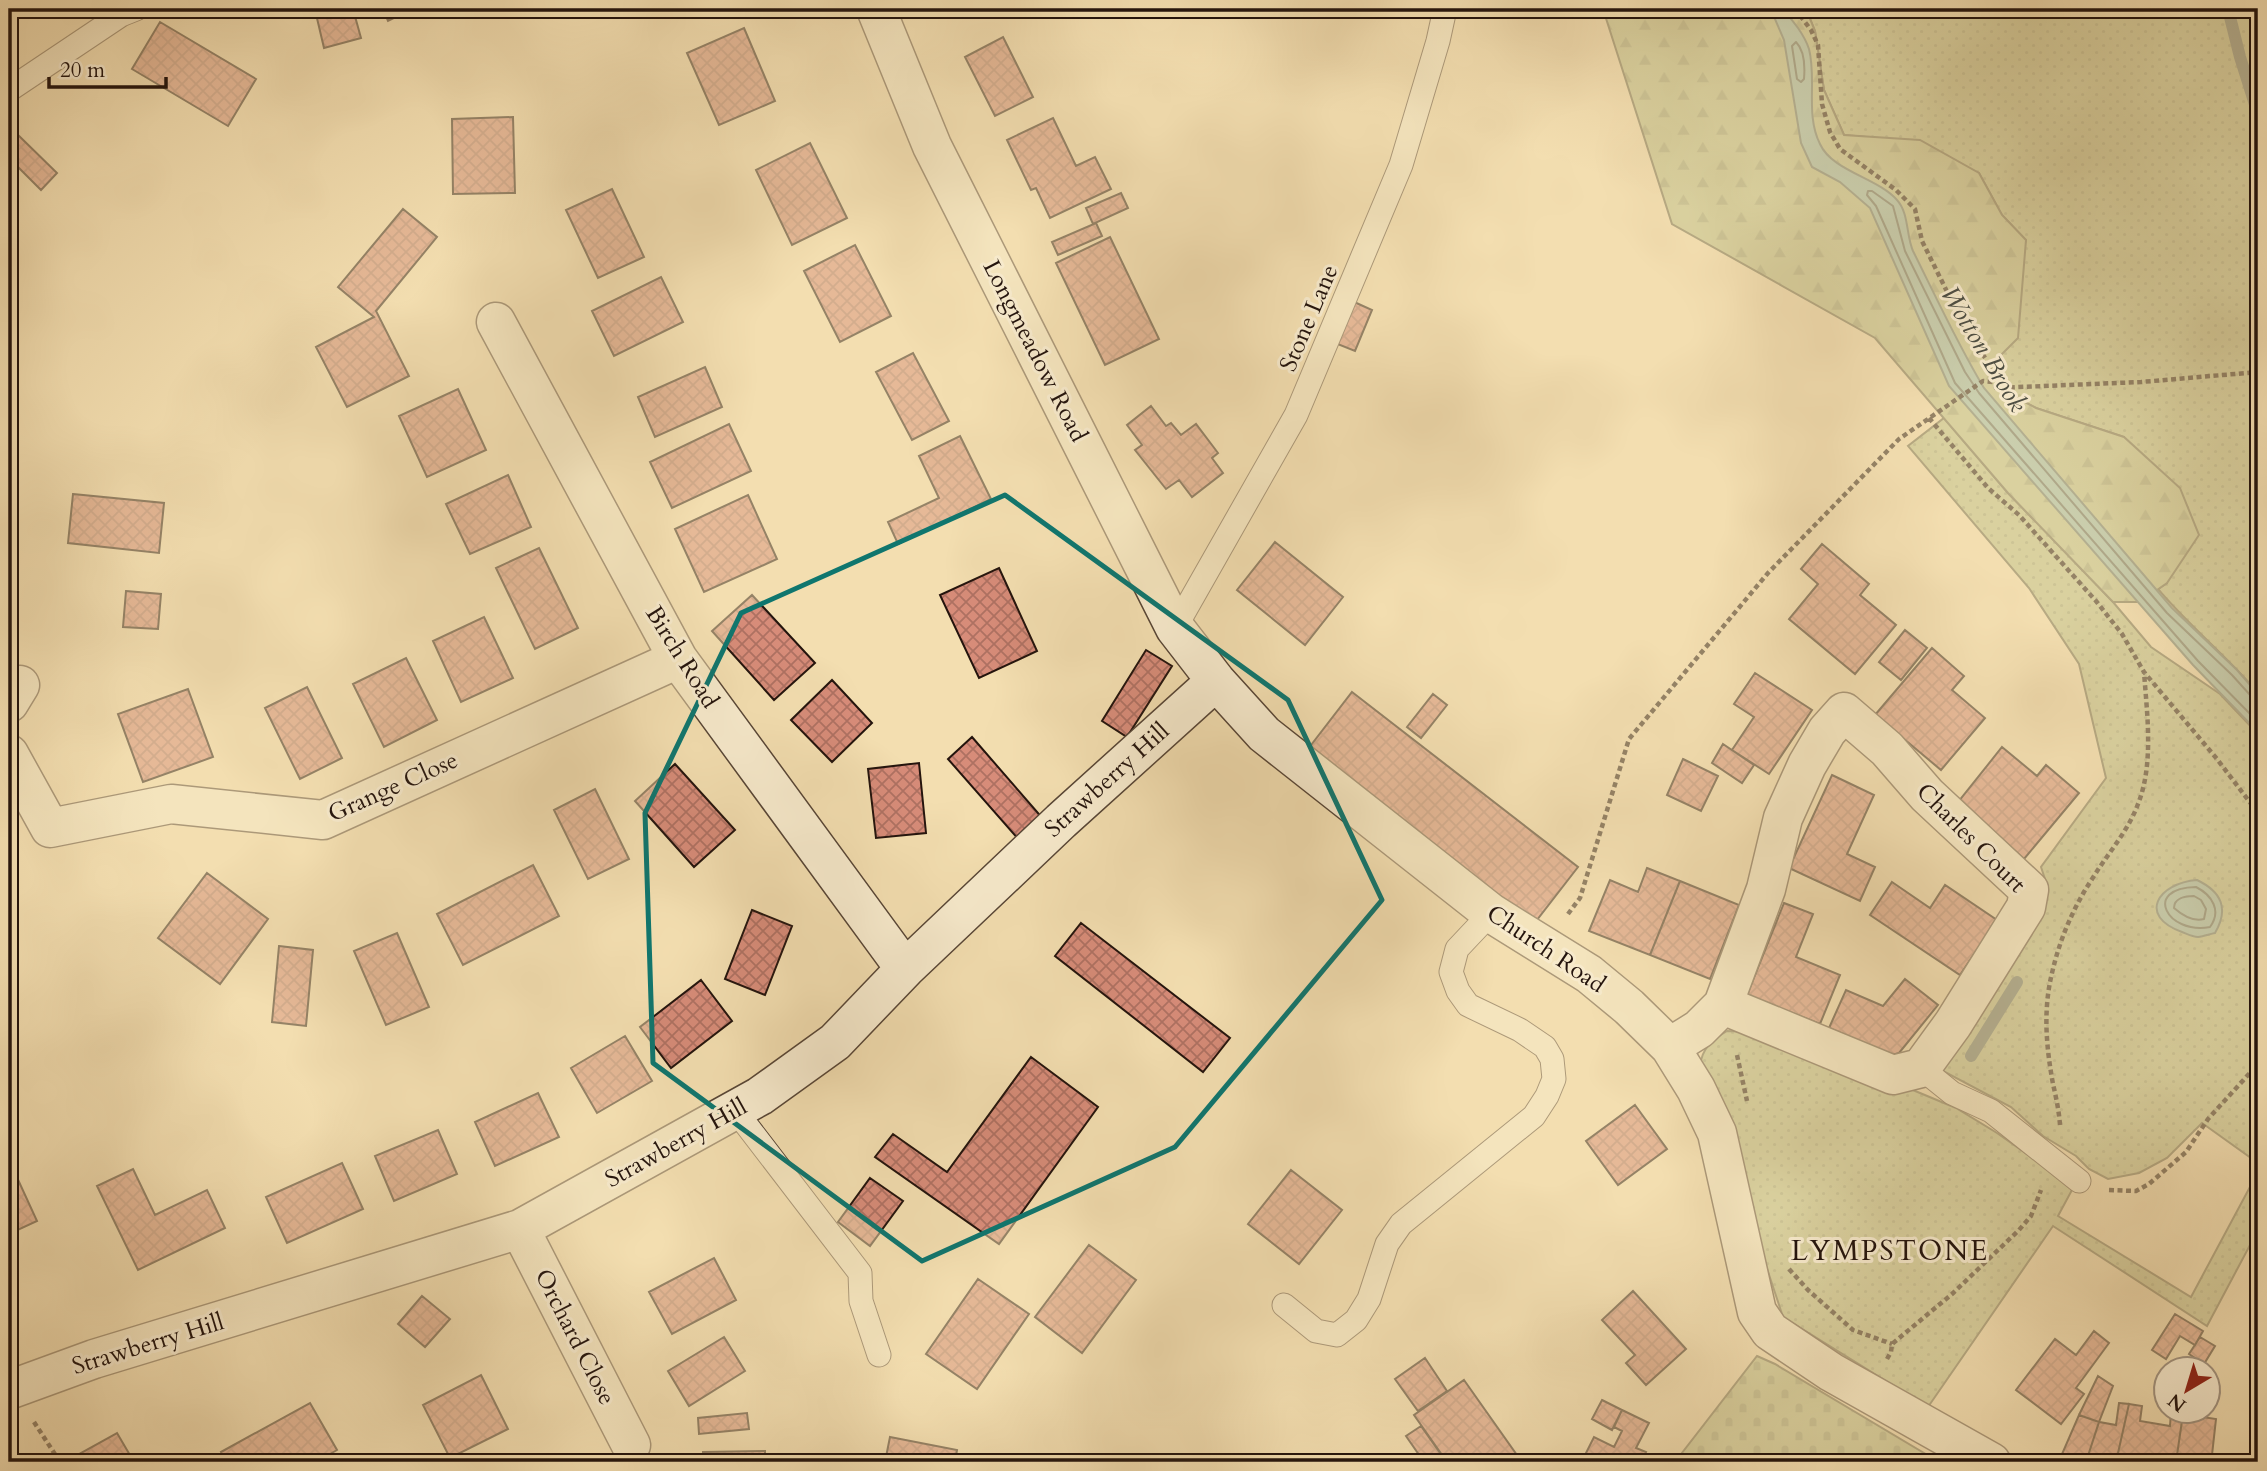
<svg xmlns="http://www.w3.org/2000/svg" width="2267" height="1471" font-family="Cardo,serif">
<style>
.grass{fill:url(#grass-dots);stroke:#706a4c;stroke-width:2}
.forest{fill:url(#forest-firs);stroke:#706a4c;stroke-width:2}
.cemetery{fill:url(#cemetery-stones);stroke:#706a4c;stroke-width:2}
.water{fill:#9bbcab;stroke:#6b796c;stroke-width:2}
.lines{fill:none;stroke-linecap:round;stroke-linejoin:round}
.shore{stroke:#60685c;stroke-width:2}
.stream{stroke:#6b796c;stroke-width:12}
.building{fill:url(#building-cross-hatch);stroke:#24140d;stroke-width:2}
.lane-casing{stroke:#584636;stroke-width:25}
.street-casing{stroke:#584636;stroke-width:41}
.path{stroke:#24140d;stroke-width:4.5;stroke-dasharray:5 3.5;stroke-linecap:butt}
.lane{stroke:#f7eacc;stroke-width:23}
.street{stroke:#f7eacc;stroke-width:38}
.marked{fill:none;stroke:#0f766e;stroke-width:5;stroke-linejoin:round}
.labels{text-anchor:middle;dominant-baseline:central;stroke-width:6;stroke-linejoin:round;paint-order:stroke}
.street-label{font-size:24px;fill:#24140d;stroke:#f7eacc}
.water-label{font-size:26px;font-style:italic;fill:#4e4f44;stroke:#f7eacc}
.quarter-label{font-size:28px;letter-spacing:2px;fill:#24140d;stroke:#f7eacc}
</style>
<defs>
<pattern id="grass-dots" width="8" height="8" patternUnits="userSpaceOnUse" patternTransform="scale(1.75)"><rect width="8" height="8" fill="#bcc18a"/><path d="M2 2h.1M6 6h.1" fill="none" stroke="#a1a576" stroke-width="1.8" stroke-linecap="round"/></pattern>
<pattern id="forest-firs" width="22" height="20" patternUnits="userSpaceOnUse" patternTransform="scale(1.75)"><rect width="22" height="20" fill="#bcc18a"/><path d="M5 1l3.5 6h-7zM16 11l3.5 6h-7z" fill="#a1a576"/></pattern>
<pattern id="cemetery-stones" width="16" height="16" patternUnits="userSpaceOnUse" patternTransform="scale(1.75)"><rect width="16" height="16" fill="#bcc18a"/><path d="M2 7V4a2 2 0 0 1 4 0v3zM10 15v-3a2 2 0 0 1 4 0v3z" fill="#a1a576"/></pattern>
<pattern id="building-cross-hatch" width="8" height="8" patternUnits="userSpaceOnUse" patternTransform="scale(1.75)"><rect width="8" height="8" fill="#d78c79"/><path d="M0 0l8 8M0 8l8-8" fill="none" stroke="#ae7162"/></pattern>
</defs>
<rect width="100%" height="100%" fill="#f3deb0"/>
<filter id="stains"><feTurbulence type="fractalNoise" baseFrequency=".00286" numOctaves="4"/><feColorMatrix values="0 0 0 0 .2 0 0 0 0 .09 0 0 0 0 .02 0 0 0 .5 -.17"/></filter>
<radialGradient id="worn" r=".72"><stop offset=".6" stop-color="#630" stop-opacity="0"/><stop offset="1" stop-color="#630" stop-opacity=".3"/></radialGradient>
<path class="grass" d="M1806 9H2258V693C2227 656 2189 626 2158 589L2167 583 2124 437 2036 408 2007 393 1993 362 2026 240 2002 215 1979 173 1878 138 1844 135 1824 90 1815 31Z
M1944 418 2008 493 2113 602 2151 647 2220 694 2258 734V1163L2202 1123 2167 1158 2139 1173 2108 1179 2089 1169 2076 1156 2043 1136 2011 1107 1943 1071 1936 1058 2047 885 2041 867 2106 778 2079 664 2029 588 1908 446Z
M1727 1031 1752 1032 1908 1088 1956 1108 1997 1133 2061 1178 2072 1190 2058 1216 2191 1297 2258 1172V1230L2207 1326 2053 1226 1928 1407 1783 1317 1700 1066C1702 1048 1712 1040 1727 1031Z"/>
<path class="forest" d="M1603 9H1806L1815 31 1824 90 1844 135 1920 140 1979 173 2002 215 2026 240 2018 338 1993 363 2007 393 2036 408 2124 437 2180 488 2199 535 2167 583 2140 602H2113L2008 493 1875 338 1672 224Z"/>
<path class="cemetery" d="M1757 1356 1775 1364 1939 1462H1675Z"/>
<path class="water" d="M1766 9H1783C1793 21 1804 34 1809 49 1817 80 1805 114 1820 144 1832 171 1878 178 1897 200 1909 213 1906 235 1913 251 1936 297 1958 345 1984 388L2172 608 2237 670 2258 694V732L2193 665 1949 386 1870 208 1840 182 1812 167 1801 143 1784 40 1775 19Z
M2197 880C2222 892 2229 909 2215 933 2210 934 2204 936 2198 937 2193 937 2187 934 2182 932 2137 916 2158 883 2197 880Z"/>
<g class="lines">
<path class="shore" d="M1796 42C1805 51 1805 67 1804 79L1801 82 1797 79 1792 46Z
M2258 698 2251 696 2232 675 2167 613 1979 393 1965 372 1905 251 1893 206 1872 191H1868L1867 195 1876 206 1955 383 2198 661 2258 722
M2196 887C2212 895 2222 911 2210 927 2167 935 2142 888 2196 887Z
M2194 896 2201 900 2206 909 2204 919C2193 922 2182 915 2174 908 2174 898 2186 896 2194 896Z"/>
<path class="stream" d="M2228 9 2240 57 2258 114
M1971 1056 2017 982"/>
</g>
<path class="building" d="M337 9H353L361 38 324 48 316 14Z
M383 9H412L388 21Z
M160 22 256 79 228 126 132 69Z
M744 28 775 101 719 125 687 53Z
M1003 37 1033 97 995 116 965 57Z
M513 117 515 193 453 194 452 119Z
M1053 118 1076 166 1095 157 1111 189 1050 218 1036 188 1031 190 1007 140Z
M15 132 57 173 41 190 9 158V138Z
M810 143 847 218 792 245 756 170Z
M612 189 644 257 598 278 566 210Z
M1121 193 1128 208 1093 224 1086 208Z
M403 209 437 237 376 311 409 376 347 407 316 347 374 317 338 287Z
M1096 223 1102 236 1058 255 1052 242Z
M1110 237 1159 339 1105 365 1056 263Z
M855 245 891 316 840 342 804 271Z
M661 277 683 322 614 356 592 311Z
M1352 301 1372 310 1355 351 1335 343Z
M913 353 949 421 912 440 876 372Z
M705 367 722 407 655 437 638 397Z
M458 389 486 450 427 477 399 416Z
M1151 406 1166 426 1171 423 1181 435 1196 424 1218 453 1212 458 1223 473 1192 497 1179 480 1166 489 1135 450 1142 445 1127 425Z
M729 424 751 471 672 508 650 462Z
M960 436 991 499 898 544 888 522 939 498 919 456Z
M508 475 531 527 470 554 446 504Z
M73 494 164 503 159 553 68 543Z
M748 495 777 559 704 592 675 529Z
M1275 542 1343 597 1305 645 1237 590Z
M1822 544 1869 584 1860 595 1896 625 1855 674 1789 619 1818 584 1801 569Z
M539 548 578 628 535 649 496 568Z
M999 568 1037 651 979 678 940 595Z
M126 591 161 594 158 629 123 627Z
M752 595 815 663 774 700 712 631Z
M484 617 513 678 461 702 433 641Z
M1905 630 1927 648 1901 680 1879 662Z
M1932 648 1964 676 1952 690 1985 718 1941 770 1867 708 1875 715Z
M1146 650 1172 666 1127 737 1102 721Z
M406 658 437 720 384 747 353 684Z
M1755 673 1812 710 1769 774 1732 750 1754 717 1734 704Z
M832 680 872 723 832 762 791 720Z
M307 687 342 758 300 779 265 708Z
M188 689 213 757 143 782 118 714Z
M1352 692 1578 867 1533 925 1308 749Z
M1433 694 1447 705 1421 738 1407 727Z
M972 737 1044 820 1020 841 948 759Z
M1723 744 1754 765 1742 783 1712 763Z
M2002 747 2037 776 2046 765 2079 793 2024 859 1959 801Z
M1683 759 1718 776 1701 811 1667 795Z
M919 763 926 833 876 838 868 769Z
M675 764 735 830 694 867 635 801Z
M1832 775 1874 795 1847 854 1875 867 1860 901 1789 868Z
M595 789 629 859 588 879 554 810Z
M533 865 559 916 463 965 437 914Z
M1647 868 1680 881 1650 955 1589 931 1610 880 1638 892Z
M207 873 268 919 220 984 158 938Z
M1680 881 1739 905 1710 979 1650 955Z
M1892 882 1930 908 1945 885 1997 920 1960 975 1870 915Z
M1784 903 1813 914 1796 957 1840 975 1820 1024 1747 995Z
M752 910 792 926 765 995 725 979Z
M1081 923 1230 1038 1203 1072 1055 956Z
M397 933 429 1007 386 1025 354 951Z
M279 946 313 950 306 1026 272 1022Z
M1905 979 1938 1005 1899 1053 1892 1055 1829 1028 1846 990 1883 1006Z
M701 980 732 1021 671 1068 640 1027Z
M625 1036 652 1081 597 1113 571 1068Z
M1031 1057 1098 1107 999 1244 875 1157 893 1134 947 1172Z
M538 1093 559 1137 495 1166 475 1122Z
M1635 1105 1667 1149 1618 1185 1586 1141Z
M438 1130 457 1174 394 1201 375 1156Z
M9 1160 37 1221 9 1234Z
M342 1163 363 1209 287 1243 266 1197Z
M133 1169 155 1215 207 1190 225 1228 138 1270 97 1186Z
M1291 1170 1342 1210 1299 1264 1248 1224Z
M870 1178 903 1201 870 1246 838 1222Z
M1089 1245 1136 1280 1082 1353 1035 1317Z
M714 1258 736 1300 672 1334 649 1292Z
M978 1279 1029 1314 977 1389 926 1354Z
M1633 1291 1686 1349 1646 1385 1626 1363 1635 1355 1602 1320Z
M422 1296 450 1319 425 1347 398 1324Z
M2175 1314 2203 1331 2195 1345 2180 1336 2166 1359 2152 1350Z
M2094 1331 2109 1343 2076 1388 2084 1394 2061 1424 2016 1390 2055 1339 2076 1355Z
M724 1337 745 1371 689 1406 668 1371Z
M2200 1337 2215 1346 2204 1364 2189 1354Z
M1425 1358 1447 1391 1418 1411 1395 1379Z
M481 1375 508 1429 450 1458 423 1405Z
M2098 1376 2113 1386 2099 1422 2079 1415Z
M1464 1380 1519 1458 1512 1462H1447L1414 1415Z
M1602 1400 1622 1410 1612 1430 1592 1419Z
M310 1403 337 1450 316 1462H227L221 1452Z
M2119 1403 2129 1404 2116 1462H2086L2099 1422 2116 1425Z
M2129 1404 2142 1406 2140 1421 2170 1426 2171 1412 2183 1414 2176 1462H2116Z
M1622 1410 1649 1423 1636 1448 1646 1452 1641 1462 1582 1461 1594 1437 1614 1447 1622 1431 1614 1427Z
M747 1413 749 1429 699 1434 698 1418Z
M2183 1414 2216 1419 2212 1455 2227 1458V1462H2176Z
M2079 1415 2099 1422 2086 1462 2059 1461Z
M1421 1426 1445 1460 1443 1462H1424L1406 1436Z
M117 1433 134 1462H72L70 1459Z
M890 1437 957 1450 955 1462H885Z
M765 1451V1462H703V1452Z"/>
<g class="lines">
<g class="lane-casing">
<path id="lane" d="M9 90 121 15 136 9
M1175 628 1296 415 1401 165 1438 41 1445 9
M1921 1068 1952 1093 1991 1111 2079 1181
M735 1110 860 1273 861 1301 879 1355
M1284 1305 1316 1331 1337 1335 1356 1320 1369 1299 1387 1244 1401 1224 1534 1116 1547 1096 1554 1079 1552 1059 1545 1047 1520 1030 1468 1005 1458 991 1451 972 1457 949 1491 913"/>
</g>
<g class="street-casing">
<path id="street" d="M876 9 932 146 1175 628 1216 681 1264 734 1491 913 1589 974 1629 1007 1670 1047 1696 1089 1717 1133 1757 1312 1770 1331 1831 1372 1991 1462
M496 322 678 659 905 969
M9 703 20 685
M9 754 50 828 171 804 323 820 678 659
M1670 1047 1699 1029 1723 1005 1766 889 1783 818 1807 765 1827 731 1844 712 1887 749 1927 795 2029 890 2026 907 1953 1024 1921 1068 1893 1075 1723 1005
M520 1229 631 1445
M9 1390 94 1359 520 1229 760 1096 835 1042 905 969 1061 821 1216 681"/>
</g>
<path class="path" d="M1795 9 1811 30 1818 45 1822 104 1830 132 1840 149 1896 190 1915 209 1922 241 1967 332 1986 359 1996 388 2141 382 2258 372
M1929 418 1988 488 2019 515 2096 601 2122 634 2144 672 2217 759 2258 813
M1568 914 1580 898 1629 739 1768 573 1899 439 1983 381 1993 382
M1737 1055 1747 1101
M2060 1125C2059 1111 2056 1097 2053 1084 2046 1046 2043 1010 2052 973 2060 938 2074 906 2094 876 2109 852 2128 831 2138 804 2154 764 2147 714 2144 672
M2109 1190 2136 1191 2149 1184 2186 1152 2208 1119 2258 1064
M1789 1269 1808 1290 1853 1330 1892 1344
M1887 1359 1891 1352 1892 1344 1952 1294 2019 1230 2031 1216 2041 1190
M34 1422 60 1462"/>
<use href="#lane" class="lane"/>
<use href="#street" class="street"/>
</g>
<path d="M0 0H2267V1471H0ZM1005 495 1288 700 1382 900 1175 1147 922 1261 653 1063 645 813 741 613Z" fill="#f3deb0" fill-opacity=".55" fill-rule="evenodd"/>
<path class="marked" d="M1005 495 1288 700 1382 900 1175 1147 922 1261 653 1063 645 813 741 613Z"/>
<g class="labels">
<g class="street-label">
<text transform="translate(1309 318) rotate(-67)">Stone Lane</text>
<text transform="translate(1035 351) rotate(63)">Longmeadow Road</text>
<text transform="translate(682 657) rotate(58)">Birch Road</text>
<text transform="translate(1107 780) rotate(-42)">Strawberry Hill</text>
<text transform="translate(393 787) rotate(-24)">Grange Close</text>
<text transform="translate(1971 838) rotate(45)">Charles Court</text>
<text transform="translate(1546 949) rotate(34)">Church Road</text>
<text transform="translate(676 1143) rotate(-29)">Strawberry Hill</text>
<text transform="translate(575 1337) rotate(63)">Orchard Close</text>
<text transform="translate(148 1344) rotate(-17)">Strawberry Hill</text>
</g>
<g class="water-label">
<text transform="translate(1984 349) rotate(59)">Wotton Brook</text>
</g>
<g class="quarter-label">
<text x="1890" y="1251">LYMPSTONE</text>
</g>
</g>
<rect width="2267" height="1471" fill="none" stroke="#f3deb0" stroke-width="35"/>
<rect x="10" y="10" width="2246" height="1450" fill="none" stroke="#24140d" stroke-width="3.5"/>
<rect x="18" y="18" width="2232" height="1436" fill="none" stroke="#24140d" stroke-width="2"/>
<g transform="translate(2187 1390) rotate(218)"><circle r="33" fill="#f7eacc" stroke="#a39480" stroke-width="2"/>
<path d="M0-5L12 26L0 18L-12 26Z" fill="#8f2418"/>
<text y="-10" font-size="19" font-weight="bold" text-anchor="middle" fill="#24140d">N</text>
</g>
<path d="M49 77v10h117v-10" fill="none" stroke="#24140d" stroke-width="3.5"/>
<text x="60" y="77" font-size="21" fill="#24140d" stroke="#f7eacc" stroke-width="5" paint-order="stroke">20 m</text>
<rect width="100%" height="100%" filter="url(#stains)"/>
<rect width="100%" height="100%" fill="url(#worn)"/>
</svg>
